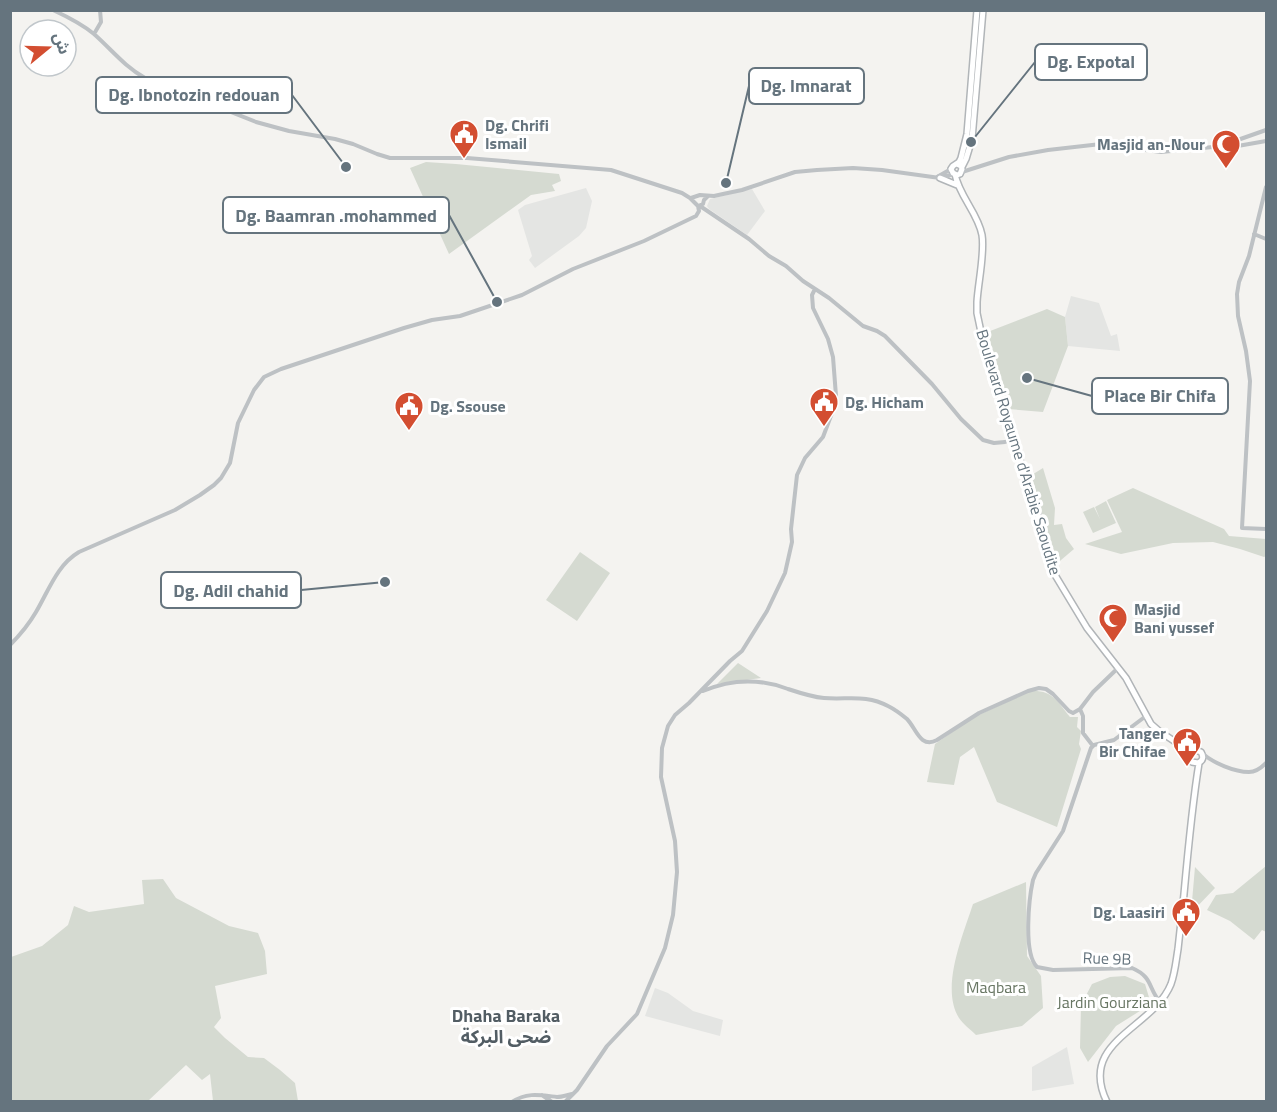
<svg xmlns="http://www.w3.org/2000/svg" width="1277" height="1112" font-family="'Titillium Web','Noto Sans Arabic',sans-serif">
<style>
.built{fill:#e4e5e3}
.green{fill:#d5dad1}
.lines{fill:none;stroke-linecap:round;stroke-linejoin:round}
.major-casing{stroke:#b1b5b8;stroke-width:8}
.minor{stroke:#bdc1c4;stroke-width:4}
.major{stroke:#fff;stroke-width:5}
.labels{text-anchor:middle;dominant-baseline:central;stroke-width:6;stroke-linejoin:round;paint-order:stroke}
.poi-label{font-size:16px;font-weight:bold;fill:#65747e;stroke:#fff;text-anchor:start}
.street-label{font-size:16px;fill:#65747e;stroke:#fff}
.park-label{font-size:16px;fill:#687663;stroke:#fff}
.neighbourhood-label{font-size:18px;font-weight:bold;fill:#525d64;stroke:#fff}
.leader{fill:none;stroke:#65747e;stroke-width:2}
.callout-dot{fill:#65747e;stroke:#fff;stroke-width:2}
.callout{fill:#fff;stroke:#65747e;stroke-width:2}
.callout-label{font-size:18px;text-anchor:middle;font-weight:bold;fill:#65747e}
</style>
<rect width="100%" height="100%" fill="#f4f3f0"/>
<path class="built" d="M586 188 592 201 586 228 579 236 535 268 529 260 532 256 518 210 525 205Z
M752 189 765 211 747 235 709 209 707 206 710 199Z
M1071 296 1099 303 1111 336 1117 334 1120 351 1068 346 1065 317Z
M655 988 668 993 693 1011 723 1020 720 1036 645 1016Z
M1067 1047 1074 1084 1032 1091V1067Z"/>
<path class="green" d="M426 162 456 164 559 174 561 181 552 185 555 191 531 195 449 254 410 168Z
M1047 309 1065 317 1068 346 1043 412 1008 409 985 333Z
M1043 468 1055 508 1054 525 1062 524 1066 538 1074 549 1054 566 1043 517 1030 476Z
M1133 488 1224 529 1229 536 1266 539V556L1264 557 1240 549 1213 542 1173 543 1121 554 1085 544 1122 532 1107 500Z
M1106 501 1116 523 1093 533 1083 512 1094 507 1100 519 1095 507Z
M580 552 610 573 577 621 546 600Z
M738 663 761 678 717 684Z
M1031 691C1053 690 1057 701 1070 717H1078L1077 727 1081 731 1079 744 1081 749 1057 827 997 802 974 747 960 757 954 785 927 782 935 744 974 717Z
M1266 866V932L1262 930 1254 940 1230 921 1207 910 1216 895 1233 893Z
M1195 867 1215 888 1191 913Z
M163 879 176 898 229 926 258 933 265 951 267 974 215 986 221 1018 214 1027 225 1038 248 1057 264 1058 280 1070 295 1083 298 1101H213L210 1074 202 1080 186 1065 148 1101H11V957L42 946 68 925 74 906 89 912 144 904 142 880Z
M1026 882 1027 956 1041 976 1043 1008 1022 1026 976 1035C971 1030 963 1024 959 1018 940 988 963 935 973 904Z
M1125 976 1145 984 1151 1004 1116 1026 1088 1062 1080 1048 1081 1005 1092 984 1110 977Z"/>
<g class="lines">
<g class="major-casing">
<path id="major" d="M957 164 961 166 962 169 960 174 957 175 953 173 951 169 953 166 959 162 961 158 967 134 977 10
M962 167 966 159 972 139 983 10
M955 174C959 196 978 213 982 235 985 253 978 283 977 302V313L981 332 992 370 1013 439 1036 508 1048 556 1055 575 1087 628 1126 678 1151 724 1159 731 1180 745 1201 752C1204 757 1203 761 1198 763L1192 762 1180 745
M940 178 957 185
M1107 1102C1077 1041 1153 1029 1171 984 1175 973 1176 961 1178 949 1180 930 1182 912 1184 894 1188 850 1192 806 1199 763"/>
</g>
<path class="minor" d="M53 10C68 17 82 24 94 34 112 50 124 66 145 78L256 122 289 131 335 139 353 144 377 154 390 158H467L611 170 682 193 690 198 698 206 703 204 704 200 708 196
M94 34 101 22 100 10
M1215 147 1226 140 1232 142 1266 130
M962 172 1009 157 1048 150 1101 144 1161 152 1213 147 1229 149 1232 147 1266 141
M937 177 951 169
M1266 187 1249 256 1239 282 1237 294 1238 316 1246 351 1250 381 1242 528 1266 529
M691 198 700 195 714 196 723 194 742 190 795 172 817 170 853 168 882 170 940 178 954 174
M700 206 749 239 769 256 786 266 803 281 829 298 863 326 877 331 885 336 932 384 961 419 983 440 994 443 1005 442 1013 439
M1254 234 1266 239
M10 645C20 635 29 624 36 612 49 590 57 565 79 552L175 510 200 495 214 485 221 478 230 463 238 423 254 390 264 377 281 369 404 328 432 320 460 316 522 295 573 269 644 241 696 216 699 211 698 206
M703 691C731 679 759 678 788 689 800 693 812 697 824 698 847 700 866 694 888 706 894 709 901 714 907 719 916 728 920 749 937 740L979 713 1028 691 1039 688 1046 689 1053 694 1069 711 1073 713 1080 709 1093 692 1118 668
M1080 709 1083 716V733L1093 746
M1146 716 1114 740 1094 745 1091 748 1063 831 1036 873 1033 880C1029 898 1023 953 1037 967L1053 970 1132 968C1153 977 1148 988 1160 1002
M1203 754C1214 763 1234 772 1249 772 1256 772 1261 768 1266 763
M542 1095 552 1102
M512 1102C527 1092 540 1095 557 1097 562 1097 567 1095 572 1094
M565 1102 577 1090 607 1046 637 1014 665 948 673 915 677 872 675 841 661 777 662 748 668 726 675 715 689 703 730 661 742 651 767 611 785 573 792 542 791 529 797 475 805 458 823 437 835 405 836 396 833 357 828 339 813 308 812 295 815 289"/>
<use href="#major" class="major"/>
</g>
<defs>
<g id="civic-pin" transform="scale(1.5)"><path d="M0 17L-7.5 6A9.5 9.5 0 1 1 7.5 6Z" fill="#d34e31" stroke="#fff"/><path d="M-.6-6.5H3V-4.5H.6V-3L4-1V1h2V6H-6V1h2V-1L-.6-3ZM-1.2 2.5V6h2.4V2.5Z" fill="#fff"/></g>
<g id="mosque-pin" transform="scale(1.5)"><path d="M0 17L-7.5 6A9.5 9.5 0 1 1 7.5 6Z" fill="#d34e31" stroke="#fff"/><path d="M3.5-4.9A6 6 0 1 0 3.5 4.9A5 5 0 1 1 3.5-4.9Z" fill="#fff"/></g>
</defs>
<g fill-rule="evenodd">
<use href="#civic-pin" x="464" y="134"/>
<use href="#mosque-pin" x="1226" y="144"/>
<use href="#civic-pin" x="824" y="402"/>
<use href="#civic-pin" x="409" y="406"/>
<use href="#mosque-pin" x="1113" y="618"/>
<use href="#civic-pin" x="1187" y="742"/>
<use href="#civic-pin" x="1186" y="912"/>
</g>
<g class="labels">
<g class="poi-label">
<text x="485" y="125">Dg. Chrifi<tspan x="485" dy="18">Ismail</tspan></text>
<text x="1205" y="144" text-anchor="end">Masjid an-Nour</text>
<text x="845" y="402">Dg. Hicham</text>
<text x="430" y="406">Dg. Ssouse</text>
<text x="1134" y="609">Masjid<tspan x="1134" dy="18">Bani yussef</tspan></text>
<text x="1166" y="733" text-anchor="end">Tanger<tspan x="1166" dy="18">Bir Chifae</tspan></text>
<text x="1165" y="912" text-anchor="end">Dg. Laasiri</text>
</g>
<g class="street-label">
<text transform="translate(1019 452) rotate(73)">Boulevard Royaume d'Arabie Saoudite</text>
<text transform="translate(1107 958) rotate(2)">Rue 9B</text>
</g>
<g class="park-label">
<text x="996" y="987">Maqbara</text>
<text x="1112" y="1002">Jardin Gourziana</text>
</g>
<g class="neighbourhood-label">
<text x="506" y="1015">Dhaha Baraka<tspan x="506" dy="21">ضحى البركة</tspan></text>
</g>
</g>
<path class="leader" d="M971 142L1035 62M726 183L749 86M346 167L292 95M497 302L449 215M1027 378L1092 396M385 582L301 590"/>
<g class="callout-dot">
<circle cx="971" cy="142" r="6"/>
<circle cx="726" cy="183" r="6"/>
<circle cx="346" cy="167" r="6"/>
<circle cx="497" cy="302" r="6"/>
<circle cx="1027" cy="378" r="6"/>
<circle cx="385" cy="582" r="6"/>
</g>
<g class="callout">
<rect x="1035" y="44" width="112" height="36" rx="6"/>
<rect x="749" y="68" width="115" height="36" rx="6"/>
<rect x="96" y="77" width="196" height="36" rx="6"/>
<rect x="223" y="197" width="226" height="36" rx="6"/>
<rect x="1092" y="378" width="136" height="36" rx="6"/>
<rect x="161" y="572" width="140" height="36" rx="6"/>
</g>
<g class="callout-label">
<text x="1091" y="68">Dg. Expotal</text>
<text x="806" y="92">Dg. lmnarat</text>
<text x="194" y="101">Dg. Ibnotozin redouan</text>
<text x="336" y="222">Dg. Baamran .mohammed</text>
<text x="1160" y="402">Place Bir Chifa</text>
<text x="231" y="597">Dg. Adil chahid</text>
</g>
<rect width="1277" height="1112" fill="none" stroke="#65747e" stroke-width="24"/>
<g transform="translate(48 48) rotate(71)"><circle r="28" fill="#ffffff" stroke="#c1c7cb" stroke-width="1.5"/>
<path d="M0-4.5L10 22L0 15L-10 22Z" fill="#d34e31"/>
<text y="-9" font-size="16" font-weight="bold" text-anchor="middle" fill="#65747e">ش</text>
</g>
</svg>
